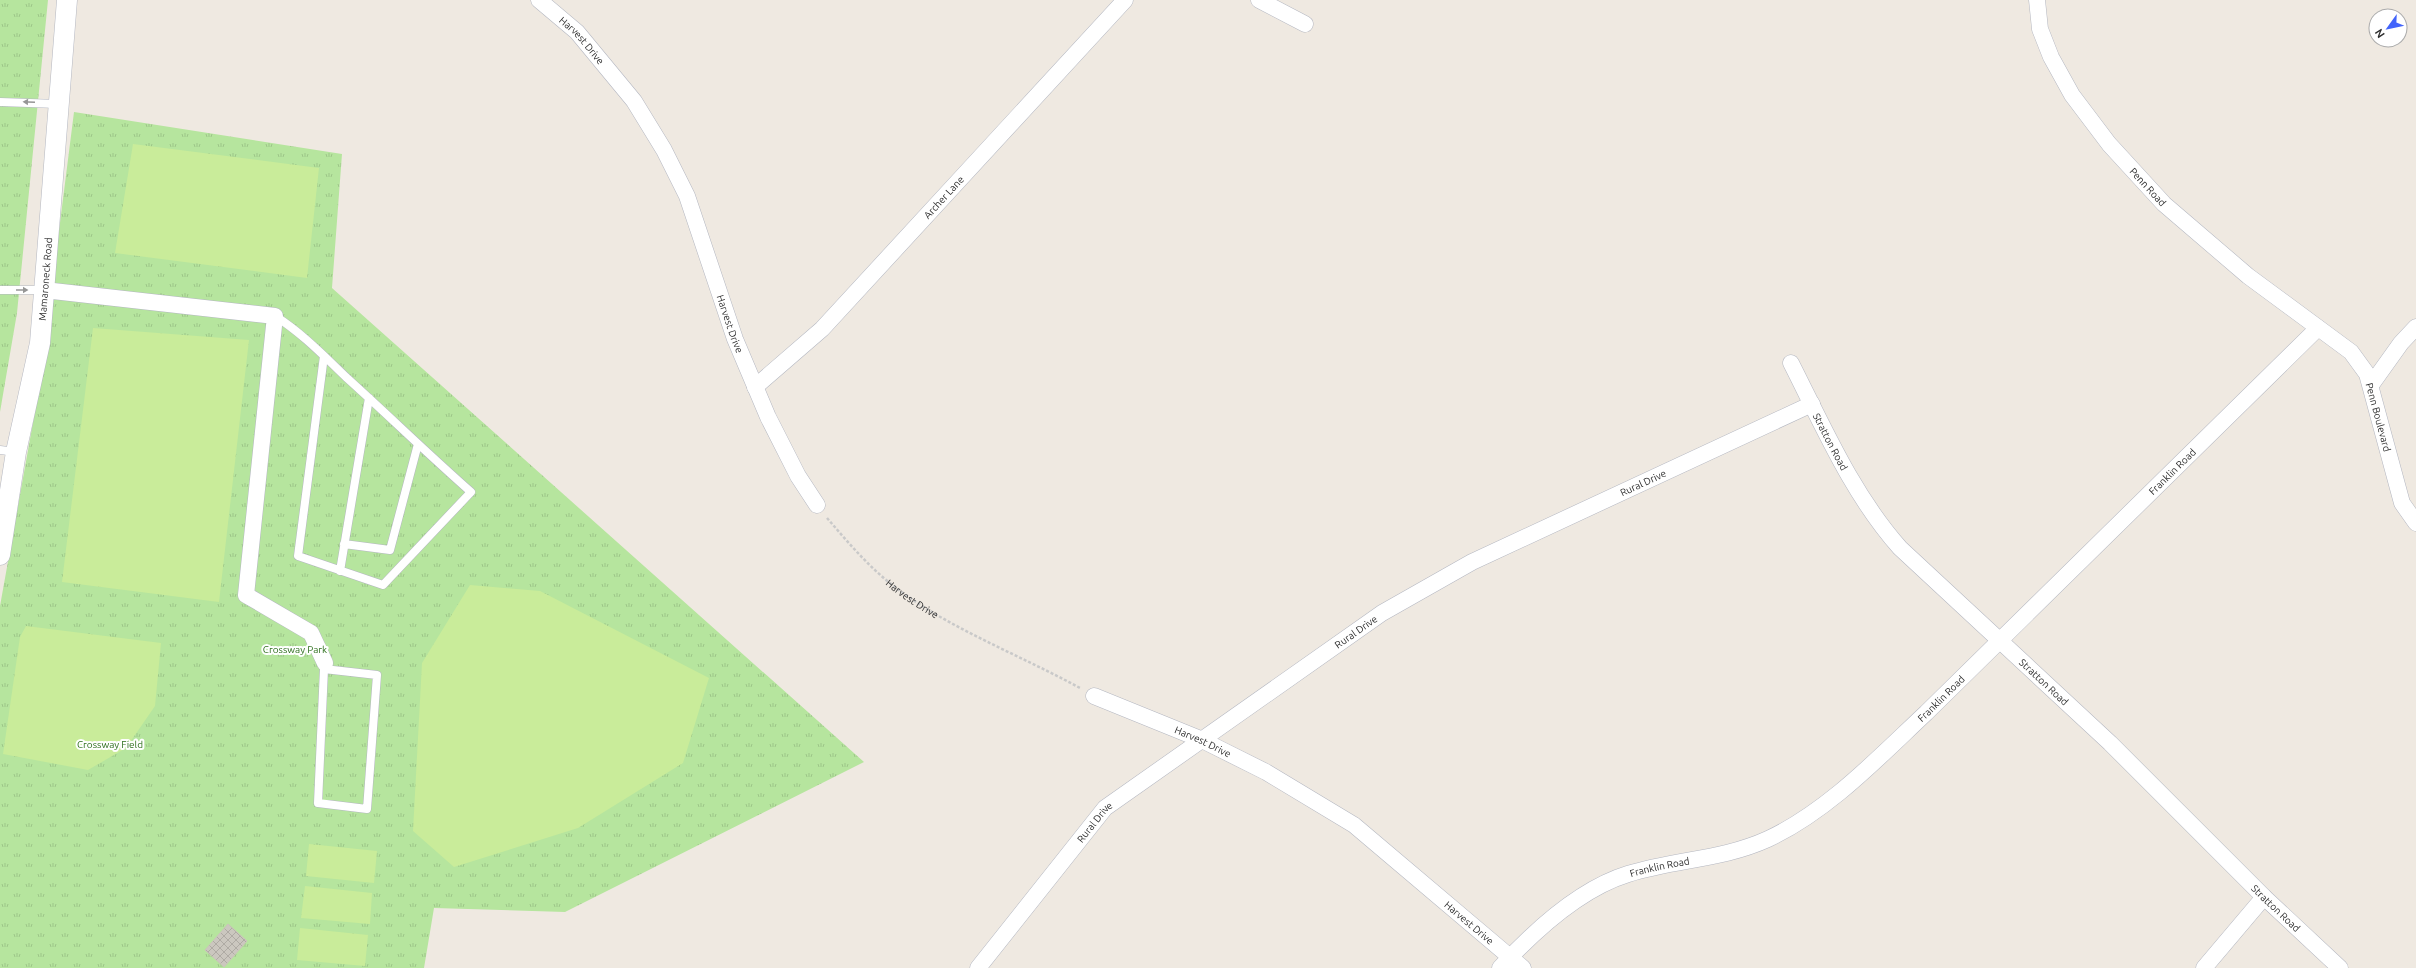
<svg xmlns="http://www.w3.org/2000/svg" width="2416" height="968" font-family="Ubuntu,sans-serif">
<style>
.grass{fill:url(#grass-tufts)}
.pitch{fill:#c9ec9a}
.building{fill:url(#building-cross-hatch);stroke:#cbc5ba}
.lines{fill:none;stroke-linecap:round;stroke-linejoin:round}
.service-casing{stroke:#b4b7c1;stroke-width:9}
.minor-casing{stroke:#b4b7c1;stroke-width:17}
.tertiary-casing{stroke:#b4b7c1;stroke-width:21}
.path{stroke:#c9c9c9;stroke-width:2.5;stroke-dasharray:3 2;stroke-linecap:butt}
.service{stroke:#fff;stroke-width:8}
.minor{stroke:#fff;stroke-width:16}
.tertiary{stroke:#fff;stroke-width:20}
.oneway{fill:#969696}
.labels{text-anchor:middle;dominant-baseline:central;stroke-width:4;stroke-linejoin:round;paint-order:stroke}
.street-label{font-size:10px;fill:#2e2e2e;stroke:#fff}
.park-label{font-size:10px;fill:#2c6e1b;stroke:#fff}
</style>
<defs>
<pattern id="grass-tufts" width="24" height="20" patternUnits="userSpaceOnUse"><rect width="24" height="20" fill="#b6e59e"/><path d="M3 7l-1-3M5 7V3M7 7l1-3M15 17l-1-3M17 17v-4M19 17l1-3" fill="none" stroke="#9dc588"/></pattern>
<pattern id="building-cross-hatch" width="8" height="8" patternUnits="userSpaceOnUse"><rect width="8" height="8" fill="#cbc7bf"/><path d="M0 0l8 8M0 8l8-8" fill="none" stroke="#afaba4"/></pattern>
</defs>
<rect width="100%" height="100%" fill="#efe9e1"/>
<path class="grass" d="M0 0H48L17 313 0 412Z
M74 112 342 154 332 288 864 762 565 912 434 908 424 968H0V606L39 389Z"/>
<path class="pitch" d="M133 144 319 168 307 278 115 253Z
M93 328 249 340 219 602 62 582Z
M470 585 540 591 709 678 683 763 578 828 454 867 413 831 422 663Z
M26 626 161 643 155 706 126 748 88 770 3 754 20 637Z
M309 844 377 851 374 883 306 876Z
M305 886 372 893 370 924 301 918Z
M300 928 368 935 365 966 297 960Z"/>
<path class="building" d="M228 924 247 941 224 967 205 950Z"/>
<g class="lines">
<g class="service-casing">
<path id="service" d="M0 102 58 104
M0 290H44
M275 316C302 333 324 356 347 378 389 416 429 455 471 492L383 585 298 556 324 356
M0 450 16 452
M344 544 390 550 418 444
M340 571 369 398
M324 669 377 675 367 809 318 803 324 669 325 663"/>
</g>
<g class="minor-casing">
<g id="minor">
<path id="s2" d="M539 0 577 32 634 101 664 150 687 196 735 339 768 417 798 476 817 505"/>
<path d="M1259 0 1305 24"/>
<path id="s3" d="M2037 0 2040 29 2051 57 2072 95 2109 144 2164 204 2248 276 2351 352 2367 374 2402 503 2416 523"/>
<path d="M44 290 275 316 246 595 311 633 325 663"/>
<path id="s4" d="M1791 363C1823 426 1852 494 1900 548L2110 743 2264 897 2340 968"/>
<path d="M2371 385 2401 343 2416 327"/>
<path id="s5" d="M755 387 822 329 1125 0"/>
<path id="s6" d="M1094 696 1200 739 1266 772 1354 825 1523 968"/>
<path id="s7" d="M978 968 1105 808 1382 613 1472 562 1812 404"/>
<path id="s8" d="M1500 968C1534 931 1579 889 1628 874 1676 859 1722 860 1768 839 1828 811 1878 758 1926 713L2318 328"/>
<path d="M2204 968 2264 897"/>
</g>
</g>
<g class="tertiary-casing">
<g id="tertiary">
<path id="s9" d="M0 555 16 452 40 343 67 0"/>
</g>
</g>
<path class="path" id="s1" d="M827 518C847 541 867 565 891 584 945 627 1018 654 1080 688"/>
<use href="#service" class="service"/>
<use href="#minor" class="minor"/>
<use href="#tertiary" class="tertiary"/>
</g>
<defs><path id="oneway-solid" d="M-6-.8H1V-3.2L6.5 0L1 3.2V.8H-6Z"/></defs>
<g class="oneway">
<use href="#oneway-solid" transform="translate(29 102) rotate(-177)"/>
<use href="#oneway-solid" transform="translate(22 290)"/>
</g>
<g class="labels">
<g class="street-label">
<text stroke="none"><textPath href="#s2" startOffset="59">Harvest Drive</textPath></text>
<text stroke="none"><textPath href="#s3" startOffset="222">Penn Road</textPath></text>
<text stroke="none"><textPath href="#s5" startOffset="268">Archer Lane</textPath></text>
<text stroke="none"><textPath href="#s9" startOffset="280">Mamaroneck Road</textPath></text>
<text stroke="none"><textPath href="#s2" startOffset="383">Harvest Drive</textPath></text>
<text stroke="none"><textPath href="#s3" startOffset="556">Penn Boulevard</textPath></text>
<text stroke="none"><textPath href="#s4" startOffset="88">Stratton Road</textPath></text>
<text stroke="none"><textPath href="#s8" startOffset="853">Franklin Road</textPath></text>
<text stroke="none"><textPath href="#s7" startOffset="835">Rural Drive</textPath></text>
<text stroke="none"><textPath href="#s1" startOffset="118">Harvest Drive</textPath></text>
<text stroke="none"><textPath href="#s7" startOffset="511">Rural Drive</textPath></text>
<text stroke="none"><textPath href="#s4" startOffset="412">Stratton Road</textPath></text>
<text stroke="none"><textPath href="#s8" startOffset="529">Franklin Road</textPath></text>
<text stroke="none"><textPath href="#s6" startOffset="118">Harvest Drive</textPath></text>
<text stroke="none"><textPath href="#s7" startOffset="187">Rural Drive</textPath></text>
<text stroke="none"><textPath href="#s8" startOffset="193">Franklin Road</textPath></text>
<text stroke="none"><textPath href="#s4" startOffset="736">Stratton Road</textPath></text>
<text stroke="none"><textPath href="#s6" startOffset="442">Harvest Drive</textPath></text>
</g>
<g class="park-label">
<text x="295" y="649">Crossway Park</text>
<text x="110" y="744">Crossway Field</text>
</g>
</g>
<g transform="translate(2388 28) rotate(237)"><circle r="19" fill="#ffffff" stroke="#ababab"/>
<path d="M0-3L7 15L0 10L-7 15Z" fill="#4264fb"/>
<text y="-6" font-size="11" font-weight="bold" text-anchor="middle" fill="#2e2e2e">N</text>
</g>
</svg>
